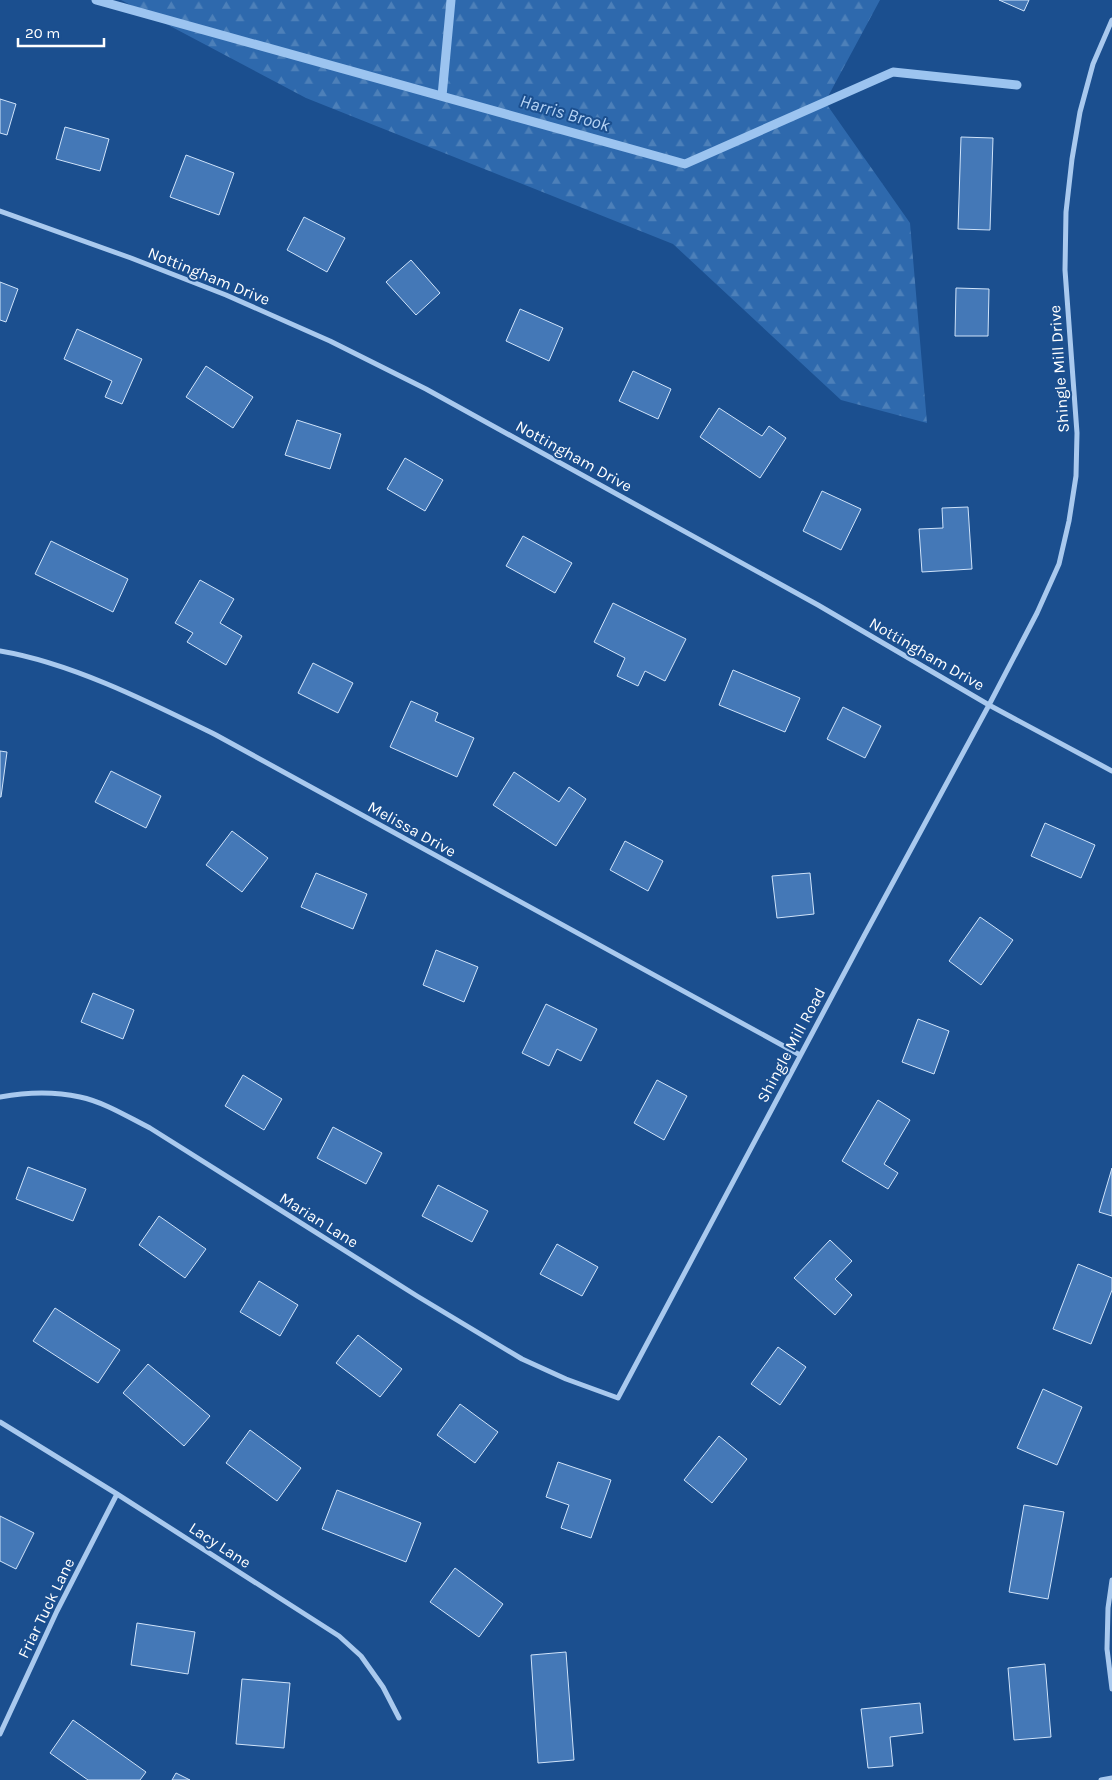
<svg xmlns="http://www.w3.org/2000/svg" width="1112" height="1780" font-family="Karla,sans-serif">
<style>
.forest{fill:url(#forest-firs)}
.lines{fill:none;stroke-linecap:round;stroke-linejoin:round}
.stream{stroke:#9cc4f0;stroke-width:9}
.building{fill:#4478b7;stroke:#cfe3fa}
.street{stroke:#a9c9ee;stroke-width:5}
.labels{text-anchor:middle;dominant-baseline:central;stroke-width:4;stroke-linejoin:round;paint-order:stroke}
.street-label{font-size:16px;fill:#fff;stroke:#1b4f8f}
.water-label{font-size:18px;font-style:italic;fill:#b5d3f5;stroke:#1b4f8f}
</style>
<defs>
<pattern id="forest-firs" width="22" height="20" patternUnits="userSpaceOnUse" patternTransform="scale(1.25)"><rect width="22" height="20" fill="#2e69ad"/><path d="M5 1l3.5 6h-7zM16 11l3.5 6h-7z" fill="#4d80b9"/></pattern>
</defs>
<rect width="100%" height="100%" fill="#1b4f8f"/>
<path class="forest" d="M121 0H880L825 102 910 223 927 423 841 400 673 244 306 98Z"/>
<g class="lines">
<path class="stream" d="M96 0 685 164 893 72 1017 85
M442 96 451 0"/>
</g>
<path class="building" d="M999 0H1029L1024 11Z
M0 99 16 104 7 135 0 133Z
M65 127 109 139 100 171 56 159Z
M961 137 993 138 990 230 958 229Z
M186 155 234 173 219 215 170 197Z
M304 217 345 238 327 272 287 250Z
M411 260 440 293 416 315 386 282Z
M0 282 18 289 6 322 0 320Z
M956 288 989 289 988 336H955Z
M520 309 563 328 549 361 506 341Z
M77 329 142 359 122 404 105 397 112 381 64 359Z
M206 366 253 397 233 428 186 397Z
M633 371 671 389 658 419 619 401Z
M719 408 762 436 769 426 786 438 760 478 700 437Z
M297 420 341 434 330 469 285 455Z
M405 458 443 480 425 511 387 489Z
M822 491 861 509 841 550 803 531Z
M968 507 972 569 922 572 919 529 943 528 942 508Z
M523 536 572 563 555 593 506 566Z
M51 541 128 579 113 612 35 574Z
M200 580 234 599 220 623 242 636 226 665 187 642 193 633 175 623Z
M613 603 686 639 665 681 645 671 638 686 617 676 625 658 594 642Z
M313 663 353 683 338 713 298 693Z
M733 670 800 698 785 732 719 705Z
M411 701 438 713 435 721 474 738 457 777 390 747Z
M843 707 881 726 865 758 827 739Z
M0 751 7 752 1 797H0Z
M111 771 161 796 146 828 95 802Z
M514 772 559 802 569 787 586 799 556 846 493 805Z
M1045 823 1095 845 1081 878 1031 856Z
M232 831 268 858 242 892 206 865Z
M625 841 663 861 648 891 610 870Z
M316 873 367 894 353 929 301 907Z
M810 873 814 914 777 918 772 876Z
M980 917 1013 940 981 985 949 961Z
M436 950 478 967 464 1002 423 985Z
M93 993 134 1010 123 1039 81 1022Z
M546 1004 597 1029 581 1061 557 1049 549 1066 522 1053Z
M918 1019 949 1031 934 1074 902 1062Z
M243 1075 282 1099 264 1130 225 1106Z
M657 1080 687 1096 664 1140 634 1123Z
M878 1100 910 1120 884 1164 898 1173 888 1189 842 1161Z
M333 1127 382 1153 366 1184 317 1158Z
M28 1167 86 1189 73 1221 16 1199Z
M1112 1168V1216L1099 1212Z
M438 1185 488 1211 472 1242 422 1216Z
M159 1216 206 1249 185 1278 139 1245Z
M830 1240 852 1261 835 1279 852 1295 835 1315 794 1278Z
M557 1244 598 1267 582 1296 540 1274Z
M1078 1264 1112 1278V1290L1091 1344 1053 1329Z
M259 1281 298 1305 280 1336 240 1312Z
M55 1308 120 1350 98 1383 33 1341Z
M358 1335 402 1369 380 1397 336 1363Z
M778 1347 806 1367 780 1405 751 1384Z
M148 1364 210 1416 184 1446 123 1393Z
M1043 1389 1082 1407 1057 1465 1017 1448Z
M460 1404 498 1432 475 1463 437 1435Z
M250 1430 301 1468 277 1501 226 1463Z
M719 1436 747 1459 712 1503 684 1480Z
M558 1462 611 1480 591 1538 561 1528 569 1505 546 1497Z
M337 1490 421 1523 406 1562 322 1529Z
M1024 1505 1064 1512 1048 1599 1009 1592Z
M0 1516 34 1533 16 1569 0 1561Z
M455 1568 503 1604 479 1637 430 1602Z
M137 1623 195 1632 188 1674 131 1665Z
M566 1652 574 1760 538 1763 531 1655Z
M1045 1664 1051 1737 1014 1740 1008 1668Z
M242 1679 290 1683 284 1748 236 1744Z
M920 1703 923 1733 890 1737 893 1766 868 1768 861 1709Z
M73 1720 146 1772 140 1780H88L50 1753Z
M176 1773 190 1780H172Z"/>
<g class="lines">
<path class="street" d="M0 211 131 258 226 295 330 341 426 389 818 605 989 705 1112 771
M0 651C72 663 151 703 216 735L800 1055
M0 1097C27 1092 53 1091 80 1097 104 1102 128 1117 150 1128L417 1296 522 1359 566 1379 618 1398 864 936 989 705 1037 613 1059 564 1069 521 1076 476 1077 433 1065 270 1066 212 1072 159 1080 112 1093 64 1112 20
M0 1422 117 1494 339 1636 361 1656 383 1687 399 1718
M1112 1580 1108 1608 1107 1649 1112 1689
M0 1734 57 1611 117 1494
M1101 1780 1112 1778"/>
</g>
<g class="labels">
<g class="street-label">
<text transform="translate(209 276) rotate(22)">Nottingham Drive</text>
<text transform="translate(1059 369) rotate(-94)">Shingle Mill Drive</text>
<text transform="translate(574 456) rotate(29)">Nottingham Drive</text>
<text transform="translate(927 654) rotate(30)">Nottingham Drive</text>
<text transform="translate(412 829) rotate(29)">Melissa Drive</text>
<text transform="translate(791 1045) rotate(-62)">Shingle Mill Road</text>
<text transform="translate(319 1220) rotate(32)">Marian Lane</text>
<text transform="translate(220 1545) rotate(33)">Lacy Lane</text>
<text transform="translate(46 1608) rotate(-64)">Friar Tuck Lane</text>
</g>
<g class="water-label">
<text transform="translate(565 113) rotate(16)">Harris Brook</text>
</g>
</g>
<path d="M18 38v8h86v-8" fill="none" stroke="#ffffff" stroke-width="2.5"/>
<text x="25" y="38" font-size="15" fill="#ffffff" stroke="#1b4f8f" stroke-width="4" paint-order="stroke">20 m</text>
</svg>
